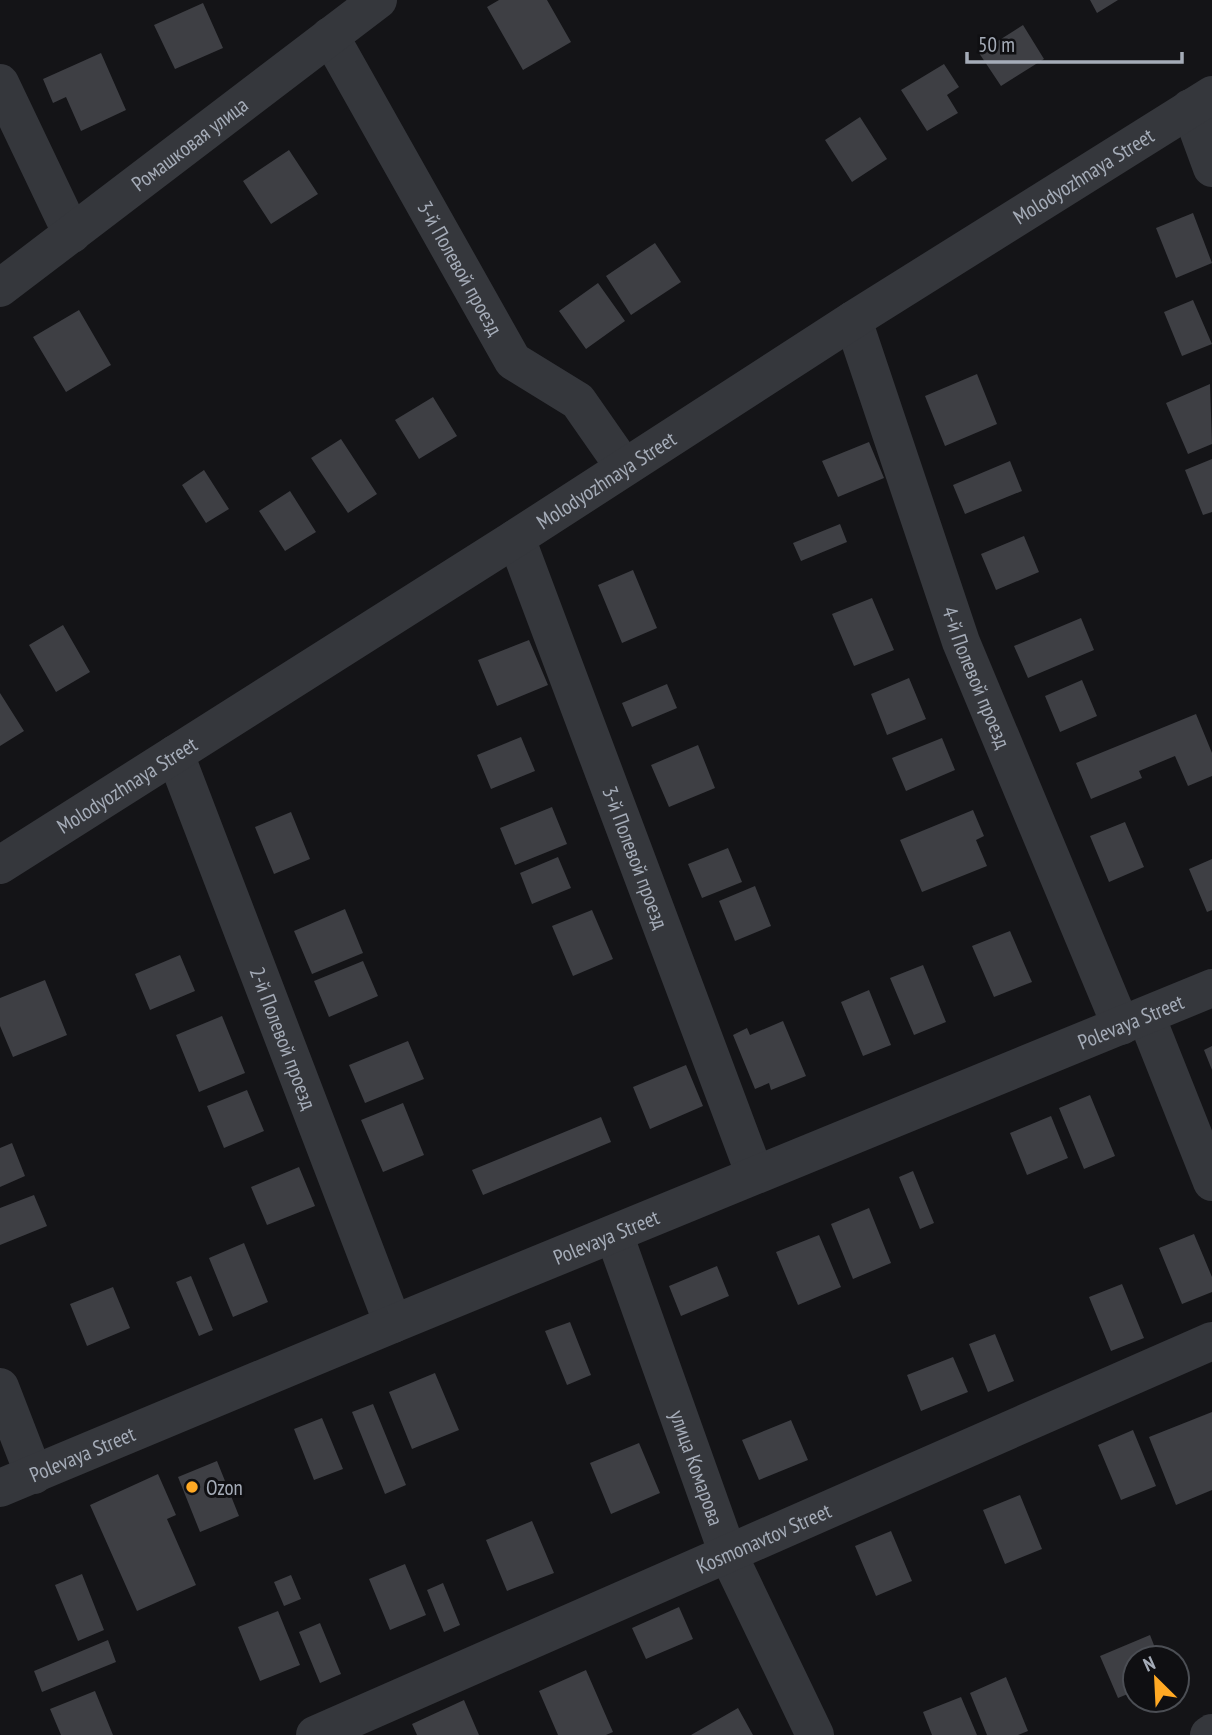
<svg xmlns="http://www.w3.org/2000/svg" width="1212" height="1735" font-family="'PT Sans Narrow',sans-serif">
<style>
.building{fill:#3e3f44}
.lines{fill:none;stroke-linecap:round;stroke-linejoin:round}
.minor{stroke:#35373c;stroke-width:38}
.poi-dot{fill:#ffa924;stroke:#0f0f12;stroke-width:2.5}
.labels{text-anchor:middle;dominant-baseline:central;stroke-width:6;stroke-linejoin:round;paint-order:stroke}
.street-label{font-size:21px;fill:#a5acb8;stroke:#0f0f12}
.poi-label{font-size:21px;fill:#a5acb8;stroke:#0f0f12;text-anchor:start}
</style>
<rect width="100%" height="100%" fill="#141417"/>
<path class="building" d="M499 0H547L571 42 523 70 487 7Z
M1090 0H1118L1097 13Z
M203 3 223 48 175 69 154 25Z
M1023 25 1044 59 1001 86 979 53Z
M101 53 126 110 81 131 66 97 53 103 43 79Z
M944 64 959 87 947 95 958 113 927 131 901 90Z
M860 117 887 159 852 182 825 140Z
M289 150 318 194 271 224 243 181Z
M1193 213 1212 263 1176 278 1156 228Z
M655 243 681 282 631 315 606 276Z
M598 283 625 321 586 349 559 311Z
M1193 300 1212 344 1182 356 1164 312Z
M79 310 111 365 66 392 33 337Z
M977 374 997 424 945 446 925 396Z
M1210 384 1212 444 1188 454 1166 403Z
M433 397 457 436 419 459 395 420Z
M341 439 377 494 348 513 311 458Z
M869 442 884 478 838 497 822 461Z
M1212 459V512L1203 515 1185 470Z
M1010 461 1022 491 965 514 953 485Z
M204 470 229 509 206 523 182 485Z
M290 491 316 532 285 551 259 511Z
M840 524 847 542 801 561 793 543Z
M1024 536 1039 572 996 590 981 554Z
M633 570 657 628 622 643 598 585Z
M872 598 894 650 854 666 832 614Z
M1081 618 1094 650 1028 678 1014 646Z
M63 625 90 672 56 692 29 645Z
M529 640 548 685 497 706 478 660Z
M909 678 926 719 887 735 871 694Z
M1082 680 1097 716 1060 732 1045 696Z
M667 684 677 708 632 727 622 703Z
M0 693 24 731 0 746Z
M1196 714 1212 753V776L1188 786 1175 756 1139 771 1142 778 1091 799 1076 763Z
M521 737 535 771 491 789 477 755Z
M942 738 955 770 906 791 892 758Z
M698 745 715 788 669 807 651 765Z
M552 807 567 844 515 865 500 828Z
M973 810 984 836 976 840 987 866 922 892 900 840Z
M291 812 310 859 274 874 255 827Z
M1125 822 1144 867 1109 882 1090 836Z
M728 848 742 882 702 898 688 864Z
M558 857 571 888 532 904 520 873Z
M1212 859V910L1207 912 1189 869Z
M755 886 771 926 735 941 719 901Z
M345 909 363 953 312 974 294 931Z
M592 910 613 959 573 976 552 926Z
M1010 931 1032 982 994 997 972 946Z
M180 955 195 991 150 1010 135 974Z
M363 961 378 996 329 1017 314 981Z
M923 965 946 1022 914 1035 890 978Z
M45 980 67 1035 13 1057 0 1026V998Z
M869 990 891 1045 863 1056 841 1002Z
M222 1016 245 1073 199 1092 176 1035Z
M783 1021 806 1076 771 1090 769 1083 755 1089 733 1035 747 1028 750 1035Z
M408 1041 424 1079 365 1103 349 1065Z
M1212 1046V1070L1204 1050Z
M686 1065 703 1106 650 1129 633 1087Z
M247 1090 264 1131 224 1148 207 1106Z
M1090 1095 1115 1156 1084 1169 1059 1108Z
M403 1103 424 1155 383 1172 361 1120Z
M1051 1116 1068 1158 1027 1175 1010 1133Z
M601 1117 611 1142 483 1195 472 1170Z
M12 1143 25 1176 0 1187V1148Z
M299 1167 315 1206 267 1225 251 1187Z
M913 1171 934 1223 920 1229 899 1177Z
M34 1195 47 1226 0 1245V1208Z
M869 1208 891 1263 853 1279 831 1224Z
M1194 1234 1212 1277V1292L1182 1304 1159 1248Z
M819 1235 841 1287 798 1305 776 1252Z
M244 1243 268 1302 233 1317 209 1258Z
M717 1266 729 1296 681 1316 669 1286Z
M191 1276 213 1330 199 1336 176 1282Z
M1122 1284 1144 1338 1111 1351 1089 1297Z
M113 1287 130 1328 87 1346 70 1304Z
M570 1322 591 1375 567 1385 545 1331Z
M995 1334 1014 1381 988 1392 969 1344Z
M953 1357 968 1392 921 1411 907 1375Z
M435 1373 459 1430 412 1449 389 1392Z
M373 1404 406 1485 385 1494 352 1412Z
M1212 1412V1490L1176 1505 1149 1437Z
M322 1418 343 1469 314 1480 294 1429Z
M791 1420 808 1460 759 1480 742 1440Z
M1133 1430 1156 1486 1121 1500 1098 1445Z
M639 1443 660 1493 611 1514 590 1463Z
M217 1461 239 1516 200 1532 178 1477Z
M158 1474 176 1515 167 1519 196 1585 137 1611 90 1505Z
M1020 1495 1042 1549 1005 1564 983 1510Z
M532 1521 554 1573 507 1591 486 1540Z
M891 1531 912 1581 876 1596 855 1546Z
M405 1564 426 1615 390 1630 369 1579Z
M82 1574 104 1630 78 1641 55 1585Z
M291 1575 301 1599 284 1606 274 1582Z
M443 1583 460 1625 444 1632 427 1590Z
M679 1607 693 1639 646 1659 632 1628Z
M278 1611 300 1665 260 1681 238 1627Z
M320 1623 341 1674 320 1683 299 1632Z
M1150 1635 1159 1658H1135V1691L1118 1698 1100 1656Z
M108 1640 116 1662 42 1692 34 1671Z
M586 1670 613 1732 606 1735H558L539 1691Z
M1006 1677 1028 1731 1018 1735H987L970 1693Z
M95 1691 113 1735H61L50 1709Z
M961 1697 977 1735H932L923 1712Z
M464 1700 479 1735H417L412 1724Z
M738 1708 753 1735H691Z"/>
<g class="lines">
<g class="minor">
<path id="s1" d="M330 36 513 361 578 401 624 467"/>
<path d="M0 83 72 234"/>
<path d="M1190 108 1212 168"/>
<path id="s2" d="M0 288 378 0"/>
<path id="s3" d="M853 320 961 642 1121 1026"/>
<path id="s4" d="M516 538 755 1175"/>
<path id="s5" d="M175 754 393 1324"/>
<path id="s6" d="M0 865 516 538 853 320 1212 95"/>
<path d="M1146 1016 1212 1182"/>
<path id="s7" d="M614 1234 728 1554 815 1735"/>
<path d="M0 1387 34 1475"/>
<path id="s8" d="M0 1488 393 1324 1212 988"/>
<path id="s9" d="M315 1735 1212 1341"/>
<path d="M1209 1735 1212 1733"/>
</g>
</g>
<circle class="poi-dot" cx="192" cy="1487" r="7"/>
<g class="labels">
<g class="street-label">
<text stroke="none"><textPath href="#s2" startOffset="238">Ромашковая улица</textPath></text>
<text stroke="none"><textPath href="#s6" startOffset="1284">Molodyozhnaya Street</textPath></text>
<text stroke="none"><textPath href="#s1" startOffset="266">3-й Полевой проезд</textPath></text>
<text stroke="none"><textPath href="#s6" startOffset="718">Molodyozhnaya Street</textPath></text>
<text stroke="none"><textPath href="#s3" startOffset="378">4-й Полевой проезд</textPath></text>
<text stroke="none"><textPath href="#s6" startOffset="150">Molodyozhnaya Street</textPath></text>
<text stroke="none"><textPath href="#s4" startOffset="341">3-й Полевой проезд</textPath></text>
<text stroke="none"><textPath href="#s8" startOffset="1223">Polevaya Street</textPath></text>
<text stroke="none"><textPath href="#s5" startOffset="304">2-й Полевой проезд</textPath></text>
<text stroke="none"><textPath href="#s8" startOffset="656">Polevaya Street</textPath></text>
<text stroke="none"><textPath href="#s8" startOffset="89">Polevaya Street</textPath></text>
<text stroke="none"><textPath href="#s7" startOffset="248">улица Комарова</textPath></text>
<text stroke="none"><textPath href="#s9" startOffset="490">Kosmonavtov Street</textPath></text>
</g>
<g class="poi-label">
<text x="206" y="1487">Ozon</text>
</g>
</g>
<g transform="translate(1156 1679) rotate(336)"><circle r="33" fill="#0f0f12" stroke="#4b4e54" stroke-width="2"/>
<path d="M0-5L12 26L0 18L-12 26Z" fill="#ffa924"/>
<text y="-10" font-size="19" font-weight="bold" text-anchor="middle" fill="#a5acb8">N</text>
</g>
<path d="M967 52v10h215v-10" fill="none" stroke="#a5acb8" stroke-width="3.5"/>
<text x="978" y="52" font-size="21" fill="#a5acb8" stroke="#0f0f12" stroke-width="5" paint-order="stroke">50 m</text>
</svg>
